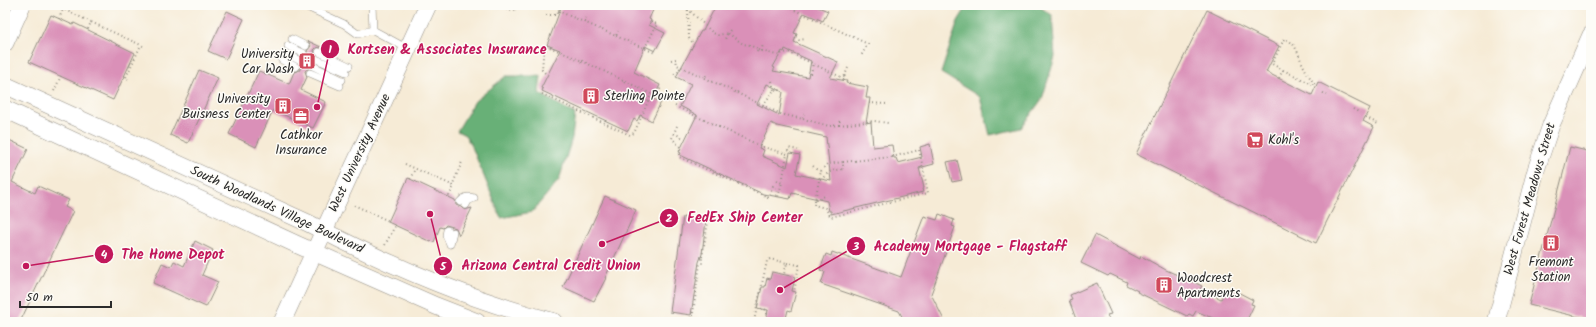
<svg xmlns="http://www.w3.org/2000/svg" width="1596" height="327" font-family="Kalam,sans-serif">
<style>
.forest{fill:#68b077;stroke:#4a6e51}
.building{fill:#da90b8;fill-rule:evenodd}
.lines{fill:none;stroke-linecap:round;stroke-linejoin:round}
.service-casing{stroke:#908b80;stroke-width:8}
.tertiary-casing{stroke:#908b80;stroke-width:18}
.path{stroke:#908b80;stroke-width:2;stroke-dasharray:1 3;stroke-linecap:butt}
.service{stroke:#fff;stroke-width:7}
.tertiary{stroke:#fff;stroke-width:17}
.labels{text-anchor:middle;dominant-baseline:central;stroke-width:3;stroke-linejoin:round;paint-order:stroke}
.poi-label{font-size:13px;fill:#2b2b2b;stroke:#fdfcf7;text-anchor:start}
.street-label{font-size:13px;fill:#2b2b2b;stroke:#fdfcf7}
.leader{fill:none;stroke:#c2185b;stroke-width:1.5}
.callout-dot{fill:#c2185b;stroke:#fdfcf7;stroke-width:1.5}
.mark-label{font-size:12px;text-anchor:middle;font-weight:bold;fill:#fff}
.callout-label{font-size:14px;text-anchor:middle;font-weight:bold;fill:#c2185b;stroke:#fdfcf7;stroke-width:3;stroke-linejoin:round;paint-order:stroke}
</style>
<rect width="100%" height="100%" fill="#fdfcf7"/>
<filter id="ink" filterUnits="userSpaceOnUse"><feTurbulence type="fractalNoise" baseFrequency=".025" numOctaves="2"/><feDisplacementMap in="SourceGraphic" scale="8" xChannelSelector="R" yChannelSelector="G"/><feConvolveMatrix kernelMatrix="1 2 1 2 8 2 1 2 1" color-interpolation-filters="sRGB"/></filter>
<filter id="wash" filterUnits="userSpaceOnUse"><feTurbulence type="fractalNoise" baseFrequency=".012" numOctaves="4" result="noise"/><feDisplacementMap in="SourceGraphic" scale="16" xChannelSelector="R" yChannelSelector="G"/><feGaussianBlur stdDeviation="0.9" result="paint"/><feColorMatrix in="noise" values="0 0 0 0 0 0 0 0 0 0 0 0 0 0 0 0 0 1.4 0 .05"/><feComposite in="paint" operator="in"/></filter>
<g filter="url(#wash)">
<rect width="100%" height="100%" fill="#f6ebd6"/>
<path class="forest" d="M968 5H1037L1052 15 1055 57 1042 99 1021 128 990 135 980 97 941 73 958 21Z
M506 76H541L539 93 575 114 572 138 559 180 532 212 501 218 472 147 465 135 457 131 475 101Z"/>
<g id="blocks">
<path class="building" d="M562 5H653L652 7 654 8 649 19 651 20 649 25 665 33 655 51 645 46 634 72 660 85 653 99 661 102 652 121 640 115 637 121 634 119 628 131 542 91 543 89 541 88 560 50 547 45Z
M716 5H813L828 11 823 21 804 13 794 33 797 34 794 42 838 62 830 78 847 81 846 83 868 87 866 98H870L866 123 871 122 873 147 892 145 894 158H896L898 163 922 157 920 147 930 144 934 164 919 168 924 188 922 189 923 192 831 214V211H829L827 201 792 193 790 199 763 194 680 155 681 153 679 152 697 115 680 106 691 84 676 77 701 31H703ZM785 49 811 61 808 77 773 71 775 68 773 67 782 51 784 52ZM767 84 783 92 779 115 757 104ZM771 123 777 126 826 137 831 181 796 174 800 155 790 153 787 167 762 156 764 150 759 148Z
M1207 10 1279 46 1266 72 1312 95 1318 82 1370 108 1363 121 1374 127 1316 243 1136 154Z
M227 11 244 19 226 59 208 51Z
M51 15 73 25 74 23 135 53 113 100 29 62Z
M308 41 321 47 316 48 314 50 315 54 311 57 312 61 309 64V68L305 71 307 77 301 90 326 102 313 128 273 110 256 147 229 134 259 71 289 84 294 72 300 70V65L304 62 303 58 308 55 307 51 311 46Z
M199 70 218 78 188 143 170 135Z
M5 138 28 149 12 182 35 193 38 186 69 200 65 207 73 211 20 322H5Z
M1570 147 1591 152V320L1529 305Z
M957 160 962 180 952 182 947 162Z
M408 178 455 200 456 205 461 207 464 210 472 208 459 235 456 228 446 225 443 228 440 227 434 242 431 241V242L388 222Z
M605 196 636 210 605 278H606L594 301 563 287Z
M939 214 954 220 952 226 955 227 931 294 945 322H905L899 311 821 284 825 272 820 270 826 254 831 256 832 252 901 277 924 216 937 220Z
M683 217 706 220 702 254 699 262 691 315 670 312Z
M1095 235 1140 259 1141 256 1166 270 1189 280 1202 286 1200 289 1221 299 1225 292 1228 293 1230 288 1253 300 1251 304 1254 305 1246 322H1213L1215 319 1196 311 1193 316 1189 314 1187 316 1137 292 1138 291 1126 285 1127 282 1110 274 1108 276 1081 263Z
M195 241 213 250 202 275 218 282 206 307 153 283 162 263 171 267 174 261 184 266Z
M772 272 795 277 792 291 796 292 791 311 788 310 785 322H766L768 310 757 308 762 287H765L767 278 770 279Z
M1097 283 1111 314 1107 315 1110 322H1077L1069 300 1072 299 1070 295Z"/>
</g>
</g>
<g filter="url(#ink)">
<use href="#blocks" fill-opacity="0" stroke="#908b80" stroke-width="1"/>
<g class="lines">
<g class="service-casing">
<path id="service" d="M303 5 344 24 358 34 373 30 408 49
M372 5 373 30
M292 39 306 46
M288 46 303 53
M319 52 349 66
M285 53 299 60
M316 59 346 72
M282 60 296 67
M313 66 342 80
M310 73 340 86
M460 202C464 197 467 196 474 198
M466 205 468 201 474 198
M447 230 446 235 450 244
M450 244 453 232"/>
</g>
<g class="tertiary-casing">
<path id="tertiary" d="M5 43 22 5
M5 85 308 223C386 264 469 300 555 322
M5 109 298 245 436 306 477 322
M282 322 428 5
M1496 322 1536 170 1551 125 1591 35"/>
</g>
<path class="path" d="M54 5 91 22
M499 5C506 8 516 14 520 5
M676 5 690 11 713 33 718 35 728 33 725 39
M784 5 868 44 861 56
M771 7 772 5
M688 10 689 38 692 42
M558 11 584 22 586 17
M546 15H556L561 5
M59 19 63 9
M584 22 616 36 618 31
M88 29 91 22 143 46
M730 30 728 33 743 44 750 45 758 50 756 53
M616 36 655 53
M795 38 799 40 805 39
M645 48 657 24 651 22
M758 50 776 55 788 52 841 77H847
M761 51 763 45
M671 60 676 59 677 65 705 78 707 73
M582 61 625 81 623 85
M1283 70 1314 85
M545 73 542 70 543 57 547 46 582 61 580 65
M674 74 678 72 681 66
M811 74 813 63
M124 77 128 79
M126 77 141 45
M705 78 737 93 739 89
M1279 78 1283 70 1272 64 1284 39C1297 42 1298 56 1304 67 1307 73 1312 81 1316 86
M843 80 848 68
M625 81 661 99
M772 81 774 90
M54 91 61 76
M737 93 781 114 803 119 804 114
M1323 93 1327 95
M542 94 630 135 634 133 641 118
M657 97 661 87
M869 103 888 104
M763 105 774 90H783
M675 106 719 127 718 128
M1353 109 1360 113
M639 117 641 118 651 94
M1366 117 1378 124
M803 119 829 126 839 125 840 119
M839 125 874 121 888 123
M677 126 672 138 680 147 679 157 768 197 773 186 777 188 776 196 778 197 782 183
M719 127 763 147 762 149
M674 133 683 138
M763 147 787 154 789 148 798 150
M892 157 919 150 923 168 919 169
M843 162 892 157 893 159
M405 164 454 186 449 196
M813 166 816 169 821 171 815 200 825 196
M821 171 827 164 843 162V169
M410 179 415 169
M820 179C826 177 827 172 832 171 835 170 839 170 843 169
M777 180 782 183 787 154
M452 186 462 162
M815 200 814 205 825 208 831 217 928 193 923 168
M354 205 389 221
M385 245 395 226
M702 257 708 222
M787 263 799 265 794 292
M757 308 767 310
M693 313 700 264H702V257H700
M754 321 767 261 770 259 787 263 784 274
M690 322 691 317H693V313H691
M765 322 768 310"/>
<use href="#service" class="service"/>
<use href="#tertiary" class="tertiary"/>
</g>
</g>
<defs>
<g id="building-square" transform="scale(0.9)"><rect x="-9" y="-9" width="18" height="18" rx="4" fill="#d1495b" stroke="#fdfcf7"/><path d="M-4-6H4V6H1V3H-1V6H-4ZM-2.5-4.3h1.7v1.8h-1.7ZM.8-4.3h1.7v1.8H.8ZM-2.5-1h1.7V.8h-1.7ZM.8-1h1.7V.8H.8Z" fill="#fff"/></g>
<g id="office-square" transform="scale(0.9)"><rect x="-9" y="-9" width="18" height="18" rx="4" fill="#d1495b" stroke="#fdfcf7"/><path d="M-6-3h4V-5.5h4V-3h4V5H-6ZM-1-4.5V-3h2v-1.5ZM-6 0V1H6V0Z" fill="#fff"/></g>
<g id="supermarket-square" transform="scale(0.9)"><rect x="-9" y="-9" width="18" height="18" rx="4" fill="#d1495b" stroke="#fdfcf7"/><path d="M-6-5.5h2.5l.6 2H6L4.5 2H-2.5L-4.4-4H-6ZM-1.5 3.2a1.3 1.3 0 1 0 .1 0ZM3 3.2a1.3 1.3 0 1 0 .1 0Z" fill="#fff"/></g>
</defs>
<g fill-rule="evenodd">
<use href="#building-square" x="307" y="61"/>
<use href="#building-square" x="591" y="96"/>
<use href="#building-square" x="283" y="106"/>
<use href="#office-square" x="301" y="116"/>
<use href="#supermarket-square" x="1255" y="140"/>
<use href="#building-square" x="1551" y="243"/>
<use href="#building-square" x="1164" y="285"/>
</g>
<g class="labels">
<g class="poi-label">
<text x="294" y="54" text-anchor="end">University<tspan x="294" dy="15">Car Wash</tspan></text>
<text x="604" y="96">Sterling Pointe</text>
<text x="270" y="99" text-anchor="end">University<tspan x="270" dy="15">Buisness Center</tspan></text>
<text x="301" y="135" text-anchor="middle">Cathkor<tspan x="301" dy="15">Insurance</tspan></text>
<text x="1268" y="140">Kohl's</text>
<text x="1551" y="262" text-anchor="middle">Fremont<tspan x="1551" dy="15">Station</tspan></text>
<text x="1177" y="278">Woodcrest<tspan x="1177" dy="15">Apartments</tspan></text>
</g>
<g class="street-label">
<text transform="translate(360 153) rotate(-65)">West University Avenue</text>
<text transform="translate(1530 199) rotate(-74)">West Forest Meadows Street</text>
<text transform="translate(277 210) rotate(25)">South Woodlands Village Boulevard</text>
</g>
</g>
<path class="leader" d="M317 107L330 49M602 244L669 218M780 290L856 246M26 266L104 254M430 214L443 266"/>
<g class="callout-dot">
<circle cx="317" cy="107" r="4"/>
<circle cx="602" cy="244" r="4"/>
<circle cx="780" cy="290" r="4"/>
<circle cx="26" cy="266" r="4"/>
<circle cx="430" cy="214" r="4"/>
<circle cx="330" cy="49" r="10"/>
<circle cx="669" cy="218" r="10"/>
<circle cx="856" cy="246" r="10"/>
<circle cx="104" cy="254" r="10"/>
<circle cx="443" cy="266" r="10"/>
</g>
<g class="mark-label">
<text x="330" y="53">1</text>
<text x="669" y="222">2</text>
<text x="856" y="250">3</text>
<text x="104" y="258">4</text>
<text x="443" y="270">5</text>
</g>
<g class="callout-label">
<text x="447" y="54">Kortsen &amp; Associates Insurance</text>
<text x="745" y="222">FedEx Ship Center</text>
<text x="970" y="251">Academy Mortgage - Flagstaff</text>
<text x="173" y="259">The Home Depot</text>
<text x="551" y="270">Arizona Central Credit Union</text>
</g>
<rect width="1596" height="327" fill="none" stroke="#fdfcf7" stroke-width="20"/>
<path d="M20 301v6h91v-6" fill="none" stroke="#2b2b2b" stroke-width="2"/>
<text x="26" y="301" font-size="12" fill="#2b2b2b" stroke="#fdfcf7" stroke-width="3" paint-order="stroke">50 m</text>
</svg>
